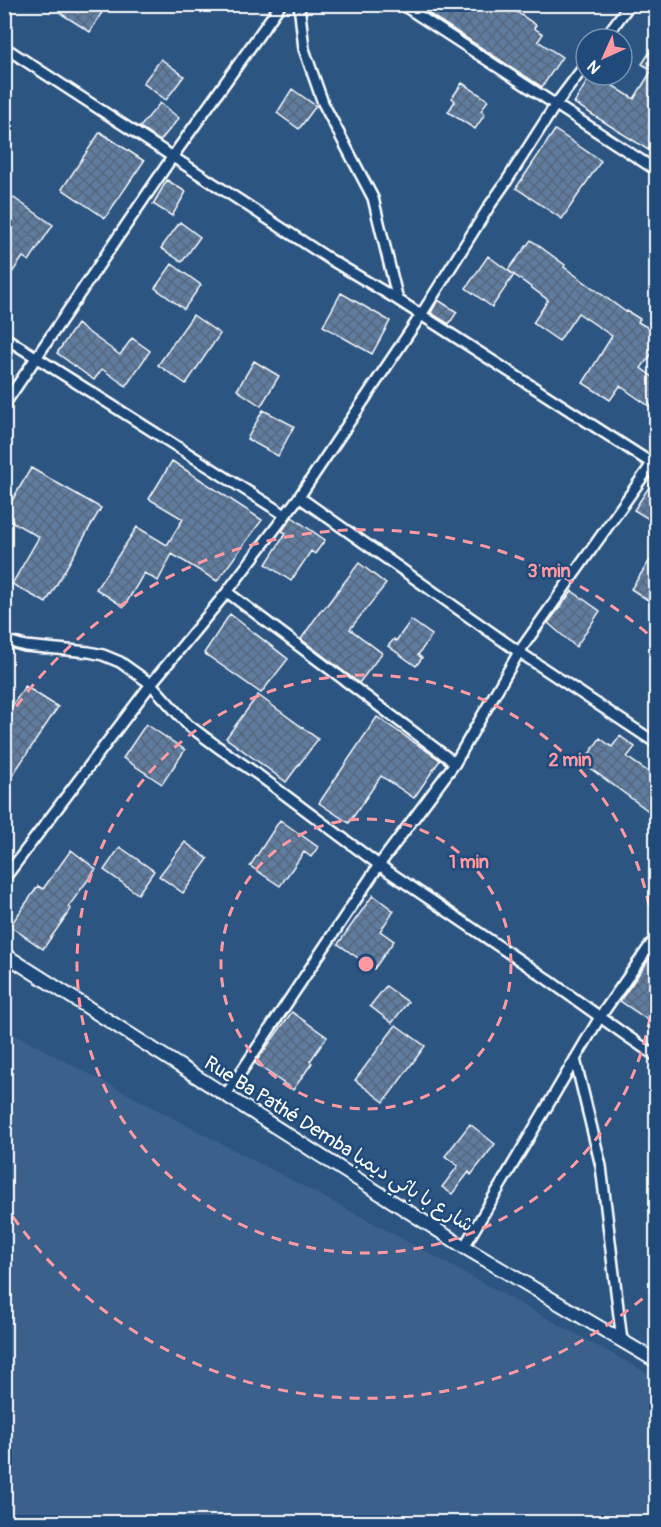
<svg xmlns="http://www.w3.org/2000/svg" width="661" height="1527" font-family="Pangolin,'Playpen Sans Arabic',sans-serif">
<style>
.built{fill:#3b618b}
.building{fill:url(#building-cross-hatch);stroke:#fff;stroke-width:1.5}
.lines{fill:none;stroke-linecap:round;stroke-linejoin:round}
.minor-casing{stroke:#fff;stroke-width:14}
.tertiary-casing{stroke:#fff;stroke-width:16}
.minor{stroke:#1f4a7a;stroke-width:9}
.tertiary{stroke:#1f4a7a;stroke-width:12}
.ring{fill:none;stroke:#ff9aa2;stroke-width:3;stroke-dasharray:10 8}
.labels{text-anchor:middle;dominant-baseline:central;stroke-width:5;stroke-linejoin:round;paint-order:stroke}
.street-label{font-size:20px;fill:#fff;stroke:#1f4a7a}
.centre{fill:#ff9aa2;stroke:#1f4a7a;stroke-width:3}
.ring-label{font-size:18px;text-anchor:middle;font-weight:bold;fill:#ff9aa2;stroke:#1f4a7a;stroke-width:5;stroke-linejoin:round;paint-order:stroke}
</style>
<defs>
<pattern id="building-cross-hatch" width="8" height="8" patternUnits="userSpaceOnUse" patternTransform="scale(1.5)"><rect width="8" height="8" fill="#5e7c9f"/><path d="M0 0l8 8M0 8l8-8" fill="none" stroke="#56667a"/></pattern>
</defs>
<rect width="100%" height="100%" fill="#2c5582"/>
<filter id="ink" filterUnits="userSpaceOnUse"><feTurbulence type="fractalNoise" baseFrequency=".0167" numOctaves="2"/><feDisplacementMap in="SourceGraphic" scale="12" xChannelSelector="R" yChannelSelector="G"/><feConvolveMatrix kernelMatrix="1 2 1 2 8 2 1 2 1" color-interpolation-filters="sRGB"/></filter>
<g filter="url(#ink)">
<path class="built" d="M4 1029 375 1224 656 1378V1522H5Z"/>
<path class="building" d="M66 4H107L90 32 60 13Z
M414 4H502L508 8 509 7 536 25 534 28 543 34 538 41 562 57 542 87Z
M657 41V147L653 153 574 103 591 75H596L634 99 652 70 642 64Z
M161 59 184 76 166 100 143 83Z
M462 83 488 100 481 111 485 114 475 129 448 112 455 101 452 98Z
M292 89 316 106 299 129 277 113Z
M160 103 179 118 160 141 140 127Z
M555 130 601 161 562 219 516 188Z
M100 132 144 161 105 218 62 189Z
M167 180 186 192 172 216 153 204Z
M11 196 53 225 29 261 23 257 4 284V206Z
M180 222 200 237 182 262 161 248Z
M531 240 565 265 564 267 626 312 627 311 640 319 638 322 657 333V347L641 368 657 380V410L650 405 649 406 620 386 610 400 583 383 612 336 578 313 559 341 533 323 548 300 508 270Z
M488 256 514 275 492 307 466 288Z
M172 264 201 285 184 309 155 288Z
M341 293 390 321 372 354 323 326Z
M438 300 457 312 449 324 431 313Z
M193 315 220 334 186 384 158 365Z
M77 324 120 355 132 338 150 351 126 386 102 369 94 380 57 353Z
M254 361 279 376 261 406 237 390Z
M263 410 294 426 278 456 247 439Z
M172 461 262 520 217 581 172 554 158 581 144 573 124 607 96 589 137 527 167 545 183 519 149 499Z
M31 468 101 508 46 603 12 584 39 537 4 517V514Z
M657 475V524L634 510Z
M292 517 325 540 315 554 311 551 291 581 266 564 286 533 282 531Z
M650 560 657 564V606L631 589Z
M359 563 386 584 350 629 382 653 359 683 301 639 322 609 323 610Z
M572 591 600 611 576 647 548 623Z
M230 614 288 659 261 693 204 653Z
M411 620 432 635 418 655 422 658 416 666 388 646 394 639 396 641Z
M25 686 58 707 4 788V718Z
M258 695 318 739 286 782 226 738Z
M377 717 440 760 414 798 381 776 349 823 319 803Z
M146 724 185 750 162 784 123 758Z
M620 736 635 747 627 757 657 778V817L583 763 600 738 612 747Z
M280 820 318 847 311 857 304 852 280 886 250 866Z
M185 842 208 859 183 893 159 876Z
M120 847 154 871 138 894 104 870Z
M71 850 96 869 68 907 71 909 43 949 10 926 38 886 43 889Z
M373 895 394 911 380 931 394 941 374 969 338 944Z
M657 948V1026L620 1001Z
M386 986 408 1002 392 1023 370 1006Z
M292 1012 327 1037 310 1061 312 1063 293 1090 255 1063Z
M396 1025 425 1046 384 1102 355 1080Z
M470 1124 495 1144 471 1175 469 1172 452 1194 442 1187 458 1166 445 1156Z"/>
<g class="lines">
<g class="minor-casing">
<path id="minor" d="M299 4 304 49 323 103 373 198 398 300
M401 4 656 170
M604 39 630 4
M4 47 331 260 398 300 656 466
M4 337 285 515
M4 405 173 156 281 4
M299 497 519 652 656 743
M227 592 455 763
M4 640 25 646 89 652 103 655 120 662 151 684 188 725 222 750 257 774 379 865 537 972 624 1034 656 1056
M4 879 151 684 227 592 299 497 421 315 490 205 506 182 556 104 586 64
M575 1059 601 1166 622 1341
M225 1096 379 865 455 763 519 652 656 458
M464 1247 600 1017 656 937"/>
</g>
<g class="tertiary-casing">
<path id="tertiary" d="M4 954 464 1247 656 1361"/>
</g>
<use href="#minor" class="minor"/>
<use href="#tertiary" class="tertiary"/>
</g>
</g>
<g class="ring">
<circle cx="366" cy="964" r="145"/>
<circle cx="366" cy="964" r="289"/>
<path d="M656 1287A434 434 0 0 1 6 1207M6 721A434 434 0 0 1 656 641"/>
</g>
<g class="labels">
<g class="street-label">
<text transform="translate(339 1144) rotate(32)">Rue Ba Pathé Demba شارع با باثي ديمبا</text>
</g>
</g>
<circle cx="366" cy="964" r="9" class="centre"/>
<g class="ring-label">
<text x="549" y="577">3 min</text>
<text x="570" y="766">2 min</text>
<text x="469" y="868">1 min</text>
</g>
<rect width="661" height="1527" fill="none" stroke="#1f4a7a" stroke-width="24"/>
<rect x="12" y="12" width="637" height="1503" fill="none" stroke="#fff" stroke-width="2" filter="url(#ink)"/>
<g transform="translate(604 57) rotate(225)"><circle r="28" fill="#1f4a7a" stroke="#7992af" stroke-width="1.5"/>
<path d="M0-4.5L10 22L0 15L-10 22Z" fill="#ff9aa2"/>
<text y="-9" font-size="16" font-weight="bold" text-anchor="middle" fill="#ffffff">N</text>
</g>
</svg>
